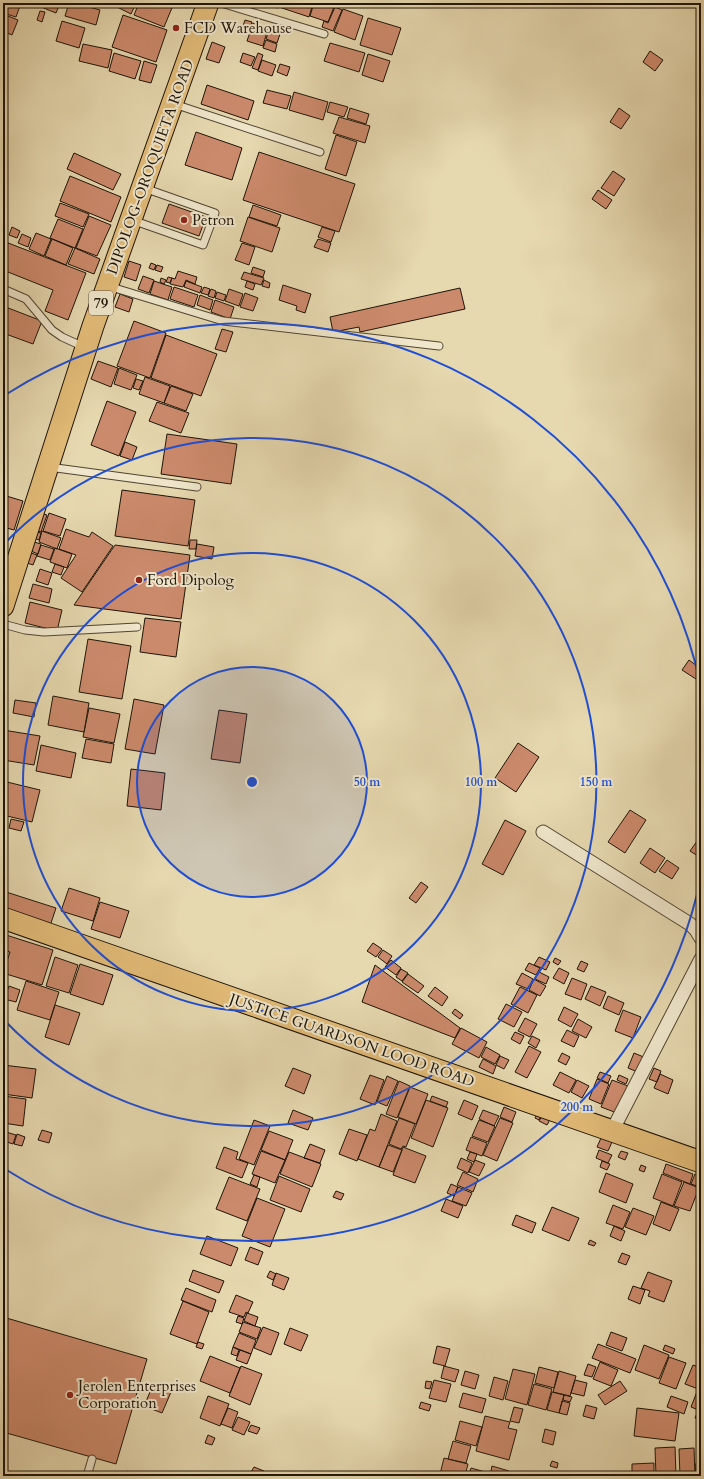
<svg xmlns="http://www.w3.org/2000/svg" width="704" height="1479" font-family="Cardo,serif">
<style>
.building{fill:#cc8a6c;stroke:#1e1408}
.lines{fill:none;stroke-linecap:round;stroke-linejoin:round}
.service-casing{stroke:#504532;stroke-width:9}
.minor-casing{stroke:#504532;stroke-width:15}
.primary-casing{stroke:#1e1408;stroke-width:23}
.service{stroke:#efe6cb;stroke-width:7}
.minor{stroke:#efe6cb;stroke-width:13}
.primary{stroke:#e3bc78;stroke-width:21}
.ring{fill:none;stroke:#1d4ed8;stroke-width:2}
.poi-dot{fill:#8f2418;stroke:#efe6cb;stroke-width:1.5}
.labels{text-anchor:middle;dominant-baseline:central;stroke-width:4;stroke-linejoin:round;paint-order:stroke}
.shield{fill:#efe6cb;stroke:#5d5342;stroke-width:1}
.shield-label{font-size:14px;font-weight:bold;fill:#1e1408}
.poi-label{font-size:15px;fill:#1e1408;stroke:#efe6cb;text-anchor:start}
.street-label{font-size:15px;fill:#1e1408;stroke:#efe6cb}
.centre{fill:#1d4ed8;stroke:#efe6cb;stroke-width:2}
.ring-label{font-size:12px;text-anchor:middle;font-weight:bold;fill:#1d4ed8;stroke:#efe6cb;stroke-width:4;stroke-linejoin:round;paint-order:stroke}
</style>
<rect width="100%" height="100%" fill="#e6d8af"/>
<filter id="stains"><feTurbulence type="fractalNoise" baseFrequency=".005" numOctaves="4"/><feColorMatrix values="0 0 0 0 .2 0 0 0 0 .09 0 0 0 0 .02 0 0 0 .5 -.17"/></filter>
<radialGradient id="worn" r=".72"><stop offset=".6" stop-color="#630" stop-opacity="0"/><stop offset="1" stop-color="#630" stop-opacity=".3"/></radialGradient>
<path class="building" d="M3 3H21L16 17 3 13Z
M37 3H60L56 13 36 5Z
M69 3H75L100 10 96 25 65 16Z
M109 3H136L131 14Z
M139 3H174L164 27 134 15Z
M262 3H279L278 8Z
M280 3H313L309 17 279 7Z
M314 3H323L334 7 328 22 310 16Z
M335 7 342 10 333 31 322 27 324 21 328 23Z
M343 9 363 16 355 40 334 32Z
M40 11 45 12 42 22 37 20Z
M3 14 18 20 12 35 3 31Z
M123 15 167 30 156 62 112 47Z
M368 18 401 28 392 55 360 45Z
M245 20 252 22 249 31 242 29Z
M62 21 85 28 79 48 56 41Z
M253 23 268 28 263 46 247 41Z
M270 27 281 31 277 43 266 39Z
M266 40 277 44 275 52 263 48Z
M212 42 225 47 219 63 206 59Z
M330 43 365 53 359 72 324 61Z
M83 44 112 50 108 68 79 61Z
M650 51 663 60 655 71 643 62Z
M114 53 141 61 135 79 109 71Z
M243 53 255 57 251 66 240 62Z
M258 53 263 55 258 70 252 68Z
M368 54 390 61 383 82 362 75Z
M262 60 276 65 272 76 258 71Z
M144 61 157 65 151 83 139 80Z
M280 64 290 67 287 76 277 72Z
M207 85 254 101 248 120 201 104Z
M267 90 291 96 287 109 263 103Z
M294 92 328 102 323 120 289 110Z
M330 102 348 107 344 117 327 112Z
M350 108 369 114 366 124 347 118Z
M619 108 630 116 621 129 610 122Z
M339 117 370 126 365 143 333 133Z
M196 132 242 148 232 180 185 165Z
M336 135 357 142 346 176 325 169Z
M259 152 355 184 339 232 243 200Z
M74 153 121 174 113 190 67 169Z
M613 171 625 179 614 196 601 188Z
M70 176 121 197 111 222 60 201Z
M598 190 612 200 606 209 592 199Z
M60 203 89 214 83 227 55 216Z
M169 204 206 217 199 236 162 223Z
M253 205 281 215 277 226 249 217Z
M89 216 111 225 97 256 76 248Z
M248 217 280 228 272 252 240 241Z
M58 219 83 229 75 248 50 238Z
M12 227 20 231 17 238 9 235Z
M322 227 335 231 331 242 318 237Z
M36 233 51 239 44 256 29 249Z
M22 234 31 238 28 247 18 243Z
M52 239 73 248 66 265 45 256Z
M318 239 331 243 328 252 314 247Z
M3 241 86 273 68 320 45 311 53 290 3 270Z
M242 243 255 247 249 265 235 260Z
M75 248 100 259 94 274 68 264Z
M129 261 141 265 136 281 124 277Z
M151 263 156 265 154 270 149 268Z
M157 265 163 267 161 272 155 270Z
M253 267 265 271 263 277 251 273Z
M178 271 197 277 195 284 186 280 183 287 170 284 172 278 175 279Z
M244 272 264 278 261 285 241 279Z
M143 276 154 280 149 293 138 289Z
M168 277 172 278 170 283 166 282Z
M161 278 166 280 164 284 160 282Z
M264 280 270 283 269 288 262 286Z
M154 281 172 287 168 300 150 294Z
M186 281 202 287 200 293 184 287Z
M247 281 255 284 253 290 245 287Z
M283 285 311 294 305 313 296 310 297 306 279 300Z
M174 287 198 295 194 307 170 299Z
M204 287 210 289 208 295 201 293Z
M460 288 465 309 360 332 359 327 333 332 330 317Z
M211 289 216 291 214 298 208 296Z
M229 289 243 294 239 306 225 301Z
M217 292 226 295 224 301 215 298Z
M245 293 258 298 253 311 240 307Z
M120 294 133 299 129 312 115 307Z
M200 295 213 300 210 310 197 305Z
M215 300 234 307 230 319 211 312Z
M3 306 42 321 33 344 3 333Z
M134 321 166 333 150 378 117 366Z
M222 329 233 332 226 352 215 349Z
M166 335 217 354 201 396 151 378Z
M98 361 118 368 111 387 91 379Z
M119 368 137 375 131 390 114 384Z
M145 377 170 386 164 403 139 394Z
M136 379 143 381 139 390 133 388Z
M171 386 193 394 186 411 164 403Z
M107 401 136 412 119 456 91 445Z
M157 402 189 413 181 433 149 421Z
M167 434 237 444 231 484 161 474Z
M125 442 137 447 132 460 120 456Z
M122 490 195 500 188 546 115 536Z
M3 495 23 501 14 530 3 527Z
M41 513 47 515 41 532 35 530Z
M49 513 66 519 60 536 43 531Z
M66 529 89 537 92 532 113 546 82 592 61 578 76 555 59 549Z
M42 531 61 538 57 549 39 542Z
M36 532 41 533 39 540 34 538Z
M190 540H197L196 549H189Z
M34 542 41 544 38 554 31 551Z
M197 544 214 547 212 559 195 556Z
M41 545 54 549 50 560 37 556Z
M115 545 190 555 181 619 74 605Z
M55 548 72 554 67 568 50 562Z
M31 553 37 555 33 565 27 563Z
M55 564 64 567 61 575 52 572Z
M40 569 52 573 48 585 36 581Z
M33 584 52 589 49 603 29 598Z
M30 602 62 610 57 631 25 623Z
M145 618 181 622 176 657 140 652Z
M88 639 131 646 122 699 79 692Z
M689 660 701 669V672L696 679 682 670Z
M53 696 89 703 84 732 48 725Z
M134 699 164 705 155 754 125 749Z
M15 700 36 703 34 717 13 713Z
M89 708 120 714 114 743 83 737Z
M219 710 247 714 240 763 211 759Z
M3 730 40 736 34 765 3 760Z
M86 739 114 744 111 763 82 758Z
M518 743 539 757 516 792 495 778Z
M41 745 76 753 71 778 36 771Z
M131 769 165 773 161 810 127 806Z
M7 782 40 790 32 822 3 815V797Z
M630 810 646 820 625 853 608 842Z
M11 819 24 822 21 831 9 828Z
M505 820 526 831 503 875 482 864Z
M700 837 701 838V858L690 851Z
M650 848 665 858 655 873 640 863Z
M667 860 679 868 672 879 659 871Z
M421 882 428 887 416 903 409 898Z
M69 888 100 898 93 921 61 911Z
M3 891 56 908 50 926 3 911Z
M100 902 129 911 120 938 91 929Z
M701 903V914L696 910Z
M3 934 53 950 42 985 3 973 10 952 3 950Z
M373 943 382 949 376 957 367 951Z
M383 950 392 956 387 964 378 957Z
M55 957 78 965 69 993 46 986Z
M539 957 550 962 546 970 534 965Z
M555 958 561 961 558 965 553 962Z
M391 960 401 968 396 975 385 967Z
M581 961 588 964 584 972 577 969Z
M529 963 540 968 536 975 525 970Z
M80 964 113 975 103 1005 70 994Z
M375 965 460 1028 455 1038 362 1002Z
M559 968 569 973 564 984 553 978Z
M401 969 408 973 402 981 396 977Z
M539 972 549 977 546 984 535 979Z
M522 973 533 979 528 989 516 984Z
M408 974 424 986 418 993 402 982Z
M572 978 587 984 581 1000 565 994Z
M534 979 546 986 540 996 529 990Z
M26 981 59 992 50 1020 17 1010Z
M9 986 20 990 16 1002 4 999Z
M591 986 606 992 600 1006 585 999Z
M435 987 448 997 442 1006 428 996Z
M520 987 537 995 528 1013 511 1004Z
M608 996 624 1003 619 1015 603 1008Z
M506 1004 522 1012 514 1027 498 1019Z
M55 1005 80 1013 69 1045 45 1037Z
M564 1007 578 1014 571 1027 558 1020Z
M455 1009 463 1015 460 1019 452 1013Z
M623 1010 641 1017 633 1038 615 1031Z
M525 1018 537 1024 530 1037 518 1031Z
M578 1019 592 1027 586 1038 572 1031Z
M461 1028 487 1042 479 1058 452 1044Z
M567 1030 579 1036 574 1047 561 1041Z
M515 1032 524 1036 520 1044 511 1039Z
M532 1036 540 1040 536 1048 528 1043Z
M529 1046 541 1052 527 1078 515 1072Z
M486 1047 500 1055 495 1064 481 1057Z
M562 1053 570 1057 566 1065 558 1061Z
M634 1053 646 1058 640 1073 628 1068Z
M500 1056 509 1060 504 1069 496 1065Z
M483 1059 496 1066 493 1074 479 1067Z
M3 1065 36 1069 32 1098 3 1094Z
M293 1068 311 1075 304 1094 285 1086Z
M654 1068 661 1071 657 1082 649 1079Z
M560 1072 576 1080 569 1093 553 1085Z
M600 1072 611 1076 608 1083 597 1078Z
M660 1074 673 1080 668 1094 654 1088Z
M370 1075 384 1080 375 1105 360 1099Z
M619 1075 628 1079 626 1084 617 1080Z
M387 1076 398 1081 387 1106 377 1102Z
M597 1079 609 1084 601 1104 589 1099Z
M577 1080 589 1086 582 1098 571 1092Z
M612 1080 628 1086 617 1113 601 1107Z
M399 1081 410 1086 397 1118 386 1114Z
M410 1087 428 1094 416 1124 398 1117Z
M3 1096 26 1099 23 1126 3 1123Z
M432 1096 448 1102 446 1107 430 1101Z
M426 1100 448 1108 433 1147 411 1138Z
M464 1100 478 1106 472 1120 458 1114Z
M504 1107 516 1112 512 1122 500 1117Z
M293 1110 313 1118 308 1130 288 1123Z
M483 1110 499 1116 494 1126 479 1119Z
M544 1112 552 1116 547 1125 539 1121Z
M381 1114 397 1121 379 1167 358 1159 370 1129 375 1131Z
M537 1114 541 1116 539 1120 535 1118Z
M399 1118 415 1124 406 1147 403 1146 401 1149 389 1144Z
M500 1118 513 1123 497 1161 483 1155Z
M254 1120 270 1126 254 1165 239 1159Z
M479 1120 495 1126 488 1142 472 1136Z
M349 1129 367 1135 357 1161 339 1154Z
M42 1130 52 1133 49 1143 38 1140Z
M269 1131 293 1140 285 1160 261 1150Z
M6 1132 16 1135 13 1144 4 1141Z
M17 1134 25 1137 22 1146 14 1144Z
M471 1137 487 1143 482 1156 466 1150Z
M601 1138 612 1142 608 1151 597 1147Z
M310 1144 325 1150 320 1163 304 1158Z
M388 1145 402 1150 393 1172 379 1167Z
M224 1147 238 1152 236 1159 248 1163 242 1178 216 1168Z
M403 1147 426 1156 415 1183 393 1175Z
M599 1150 612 1155 608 1163 596 1158Z
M261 1151 285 1160 275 1183 252 1174Z
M621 1151 628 1153 625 1160 618 1157Z
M289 1152 321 1164 312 1187 280 1174Z
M470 1152 477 1154 474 1162 467 1159Z
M461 1158 472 1163 468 1173 457 1168Z
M475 1160 485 1164 479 1176 469 1172Z
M602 1161 610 1164 607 1170 600 1167Z
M666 1164 693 1174 690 1184 663 1173Z
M641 1165 646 1167 644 1172 639 1170Z
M463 1172 478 1179 473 1192 457 1185Z
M606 1173 633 1184 626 1203 599 1192Z
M662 1174 682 1182 673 1206 653 1198Z
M695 1174 701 1176 700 1187 691 1184Z
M254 1175 260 1177 257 1187 250 1184Z
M279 1176 310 1189 301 1212 270 1200Z
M229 1177 260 1189 247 1221 216 1209Z
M684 1182 699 1188 690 1211 674 1206Z
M451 1184 458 1187 454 1196 447 1193Z
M458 1187 472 1193 466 1206 452 1201Z
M336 1191 344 1194 341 1200 333 1197Z
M257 1198 285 1209 270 1247 242 1236Z
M446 1199 463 1206 458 1218 441 1211Z
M661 1202 679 1209 670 1231 653 1224Z
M613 1205 630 1212 623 1229 606 1223Z
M552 1207 579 1218 569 1241 542 1230Z
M633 1208 654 1216 646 1235 625 1227Z
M516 1215 536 1223 532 1233 512 1225Z
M614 1226 625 1231 621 1241 610 1236Z
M3 1235 6 1236 3 1250Z
M207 1236 238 1248 231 1266 200 1254Z
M590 1240 596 1243 594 1246 588 1244Z
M250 1247 263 1252 258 1265 245 1260Z
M622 1253 630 1256 626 1265 618 1262Z
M193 1270 224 1281 219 1293 189 1281Z
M270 1271 276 1274 273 1280 267 1277Z
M648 1272 672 1281 664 1302 648 1296 650 1291 641 1288Z
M276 1273 289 1278 284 1290 272 1285Z
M633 1286 645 1290 640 1304 628 1299Z
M186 1288 216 1300 212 1312 181 1300Z
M236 1295 253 1302 248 1313 246 1312 244 1317 229 1312Z
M183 1301 209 1312 197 1344 170 1334Z
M247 1313 258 1317 255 1326 244 1321Z
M238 1316 244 1318 242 1324 236 1322Z
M3 1317 147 1359 116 1464 3 1432Z
M243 1322 261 1328 257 1339 239 1332Z
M263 1327 279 1333 271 1355 254 1348Z
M290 1328 308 1335 301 1351 284 1344Z
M611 1332 627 1338 622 1351 606 1345Z
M239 1333 256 1340 251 1354 233 1347Z
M198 1342 204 1344 202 1349 196 1347Z
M598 1344 636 1359 630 1373 592 1358Z
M644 1345 669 1355 659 1379 635 1370Z
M665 1345 675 1349 673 1354 663 1350Z
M437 1346 450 1349 445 1366 433 1363Z
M233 1347 239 1350 237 1356 231 1354Z
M240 1350 251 1354 247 1364 236 1360Z
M210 1356 240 1368 230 1393 200 1381Z
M669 1357 686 1363 676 1389 659 1383Z
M600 1362 618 1370 611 1386 593 1379Z
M588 1364 596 1367 592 1377 584 1375Z
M693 1365 701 1368V1390L685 1384Z
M241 1366 262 1374 250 1405 229 1396Z
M444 1366 459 1370 455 1382 441 1378Z
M539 1367 558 1372 554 1388 535 1383Z
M513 1369 535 1374 527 1405 505 1399Z
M465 1371 479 1375 475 1389 461 1385Z
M559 1371 576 1376 570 1396 553 1392Z
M494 1377 508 1381 503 1400 489 1396Z
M434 1380 451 1384 446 1402 429 1398Z
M575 1380 587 1383 584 1396 571 1393Z
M426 1381 432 1382 430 1389 425 1388Z
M620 1381 627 1391 605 1405 598 1395Z
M534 1384 552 1389 546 1410 528 1405Z
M153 1385 171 1392 162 1413 144 1406Z
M698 1389 701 1391V1411L691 1407Z
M552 1392 564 1395 559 1413 547 1410Z
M463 1393 486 1399 482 1413 459 1407Z
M564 1395 572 1397 570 1402 563 1400Z
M208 1396 229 1404 220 1426 200 1418Z
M671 1396 688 1402 684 1414 667 1407Z
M562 1401 570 1403 567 1415 559 1413Z
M421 1402 431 1405 429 1411 419 1408Z
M586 1405 597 1408 594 1419 583 1416Z
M514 1407 523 1409 519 1423 510 1421Z
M228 1408 238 1412 232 1428 221 1424Z
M637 1408 679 1413 675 1441 634 1436Z
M698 1411 701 1412V1420L695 1418Z
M485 1416 510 1422 508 1428 517 1430 509 1460 476 1451Z
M238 1417 250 1422 244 1435 232 1430Z
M460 1421 482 1427 476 1446 455 1440Z
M251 1425 260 1428 257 1434 248 1431Z
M545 1429 556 1432 553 1445 542 1442Z
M208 1435 215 1438 212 1445 205 1443Z
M453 1441 471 1446 466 1463 448 1459Z
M675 1447 676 1476H656L655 1448Z
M694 1448 695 1475 680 1476 679 1449Z
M697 1448H701V1462H698Z
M444 1458 468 1464 465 1476H448L440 1474Z
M552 1461 558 1463 557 1468 550 1466Z
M654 1463V1476H632V1464Z
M695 1464H701V1476H696Z
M492 1466 509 1471 507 1476H490Z
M254 1467 264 1471 262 1476 251 1472Z
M471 1468 489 1473V1476H468Z
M127 1471 140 1476H125Z"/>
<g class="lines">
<g class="service-casing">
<path id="service" d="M221 3 324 34
M174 104 320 152
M132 220 203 245 215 213 144 188
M108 286 223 321 439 346
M3 289 26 299 52 330 62 337 84 347
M49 467 197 487
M3 624 25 630 44 632 137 627
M87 1476 92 1459"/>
</g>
<g class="minor-casing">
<path id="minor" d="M543 832 690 924 696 930 701 938
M612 1131 701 959"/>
</g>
<g class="primary-casing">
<path id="primary" d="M3 606 93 326 208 3
M3 918 701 1162"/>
</g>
<use href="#service" class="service"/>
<use href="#minor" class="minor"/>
<use href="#primary" class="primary"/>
</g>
<circle cx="252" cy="782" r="115" fill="#1d4ed8" fill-opacity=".12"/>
<g class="ring">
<circle cx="252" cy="782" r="115"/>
<circle cx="252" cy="782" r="229"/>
<path d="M5 543A344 344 0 1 1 5 1021"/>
<path d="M701 877A459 459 0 0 1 5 1169M5 395A459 459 0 0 1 701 687"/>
</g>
<g class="poi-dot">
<circle cx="176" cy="28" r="4"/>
<circle cx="184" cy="220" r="4"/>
<circle cx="139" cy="580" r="4"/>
<circle cx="70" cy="1395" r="4"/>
</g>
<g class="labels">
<rect class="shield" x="89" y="291" width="24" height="24" rx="3"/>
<g class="shield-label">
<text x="101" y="303">79</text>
</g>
<g class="poi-label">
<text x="184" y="28">FCD Warehouse</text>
<text x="192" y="220">Petron</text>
<text x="147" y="580">Ford Dipolog</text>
<text x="78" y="1386">Jerolen Enterprises<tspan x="78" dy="17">Corporation</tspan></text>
</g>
<g class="street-label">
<text transform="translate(150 167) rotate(-70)">DIPOLOG-OROQUIETA ROAD</text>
<text transform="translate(352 1040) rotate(19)">JUSTICE GUARDSON LOOD ROAD</text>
</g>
</g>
<circle cx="252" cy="782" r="6" class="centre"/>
<g class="ring-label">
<text x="367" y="786">50 m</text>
<text x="481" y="786">100 m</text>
<text x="596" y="786">150 m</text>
<text x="577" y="1111">200 m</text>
</g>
<rect width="704" height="1479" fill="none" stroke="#e6d8af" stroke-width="16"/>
<rect x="4" y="4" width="696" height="1471" fill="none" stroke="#1e1408" stroke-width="2"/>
<rect x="8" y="8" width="688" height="1463" fill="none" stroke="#1e1408"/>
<rect width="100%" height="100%" filter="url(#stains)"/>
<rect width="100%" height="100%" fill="url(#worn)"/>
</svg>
